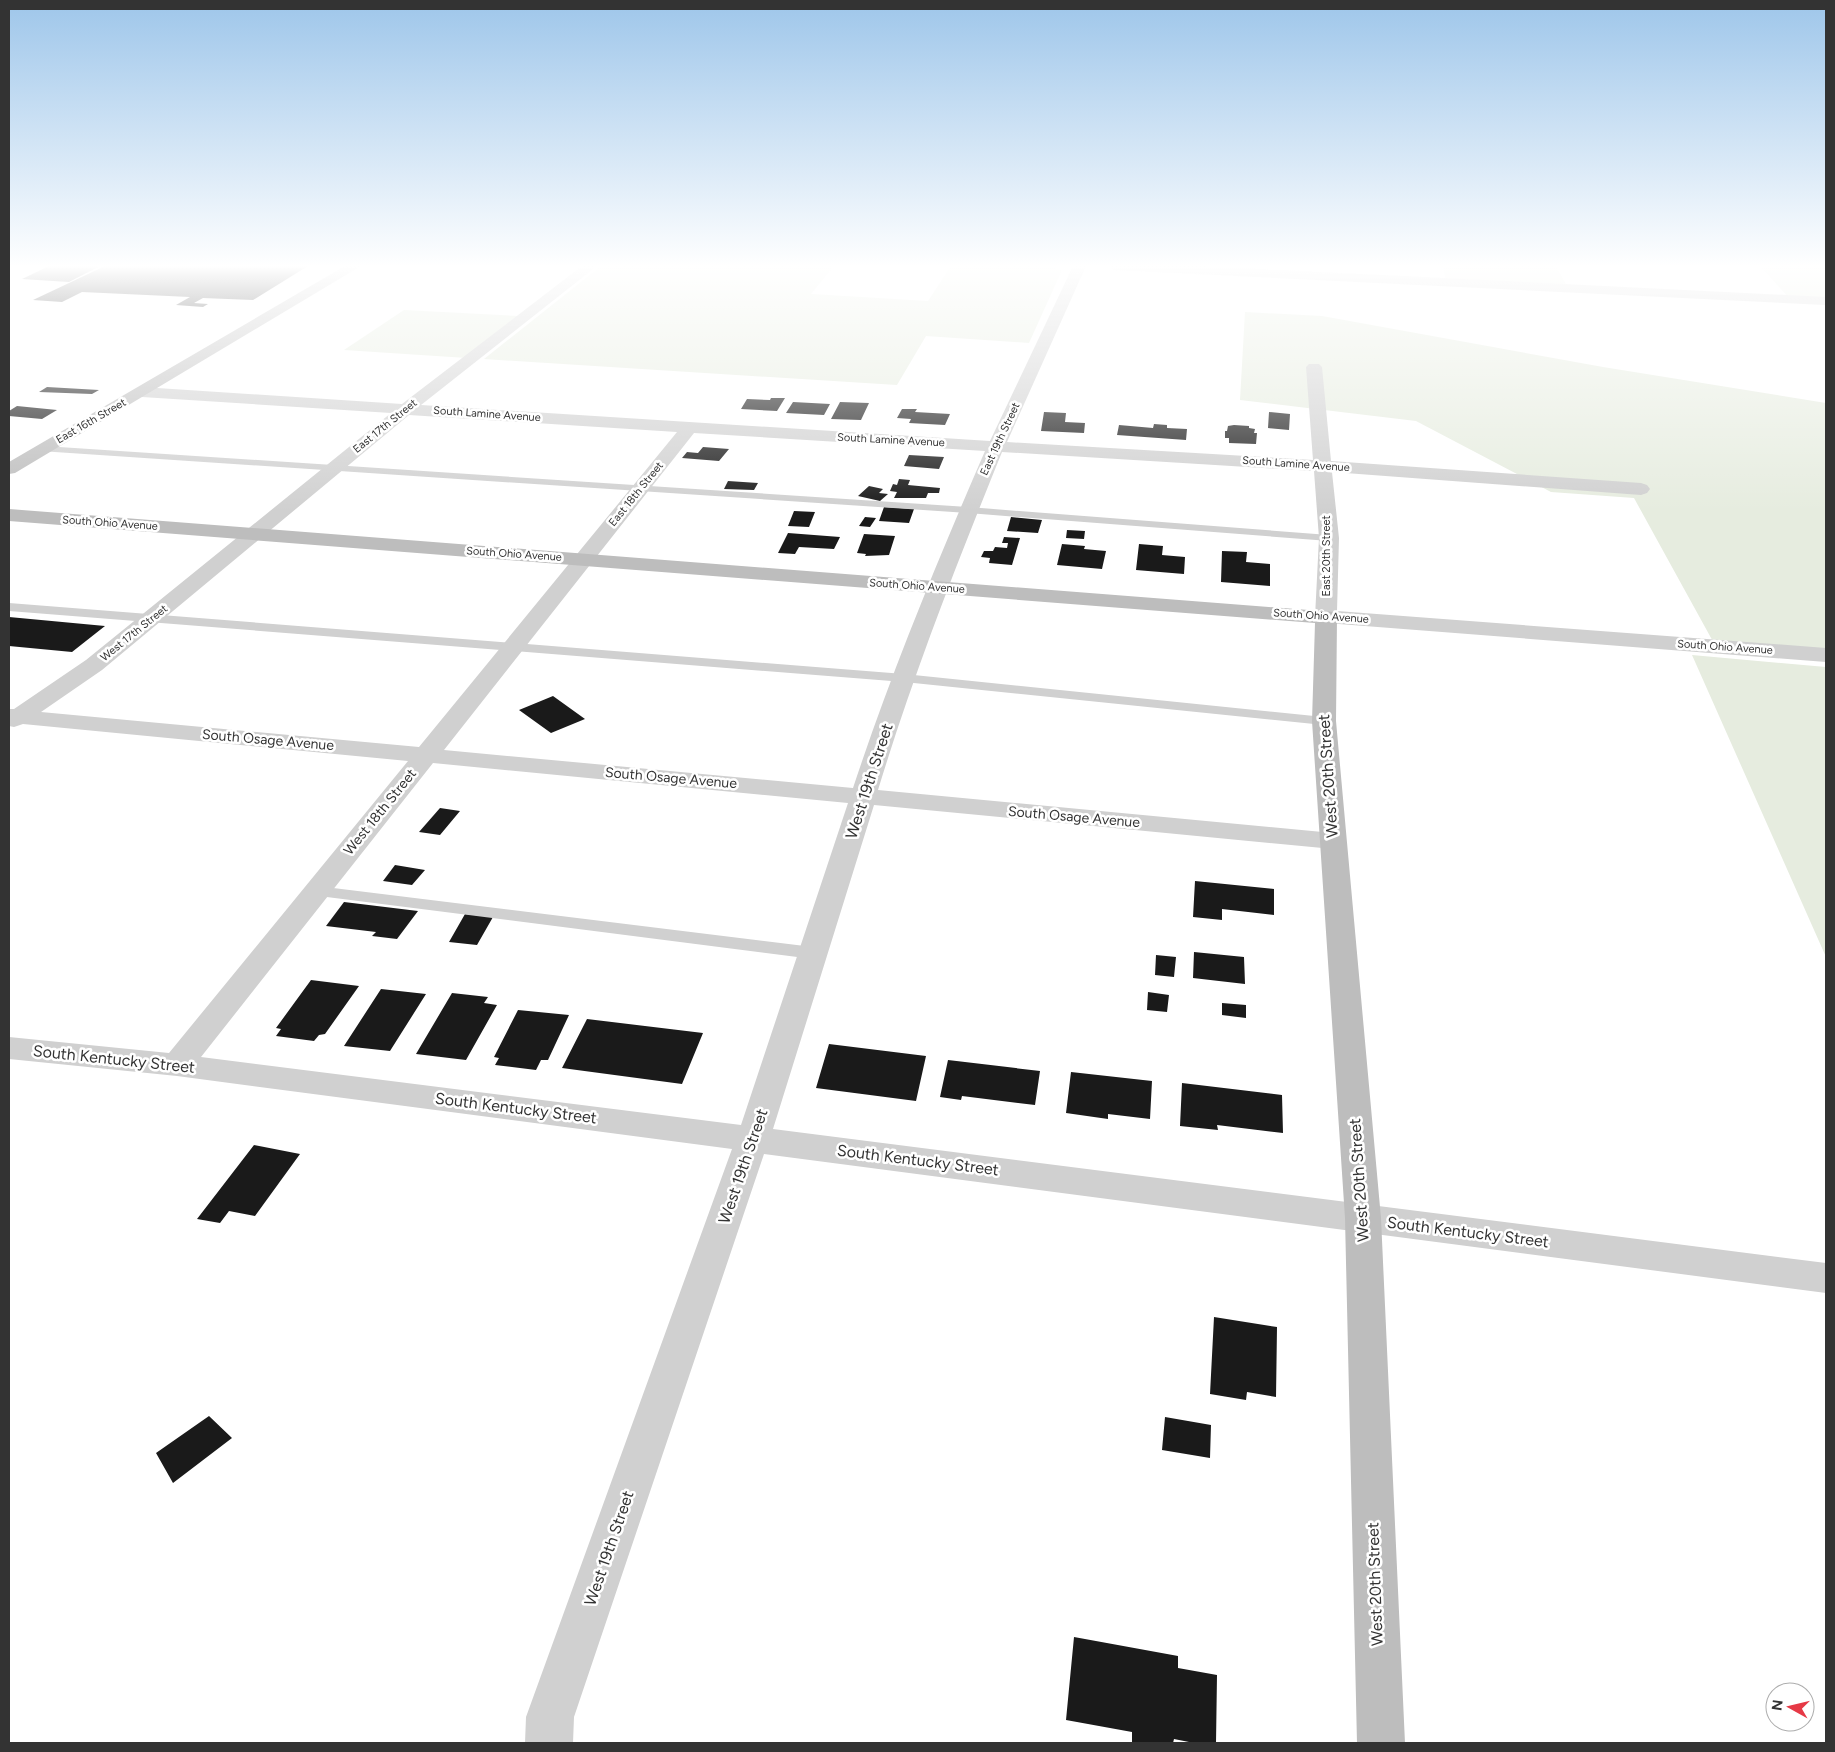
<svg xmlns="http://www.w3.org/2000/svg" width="1835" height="1752" font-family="Figtree,sans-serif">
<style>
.green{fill:#e6ecdf}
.building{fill:#1a1a1a}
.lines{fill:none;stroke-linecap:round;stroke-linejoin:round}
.lane{fill:#d0d0d0;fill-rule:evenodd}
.street{fill:#d0d0d0;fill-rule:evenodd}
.secondary{fill:#bdbdbd;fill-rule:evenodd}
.labels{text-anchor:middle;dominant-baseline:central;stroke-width:5;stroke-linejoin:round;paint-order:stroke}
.far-street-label{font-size:11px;fill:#333;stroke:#fff}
.street-label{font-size:14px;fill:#333;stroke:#fff}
.near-street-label{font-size:16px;fill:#333;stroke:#fff}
</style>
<rect width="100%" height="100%" fill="#fff"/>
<path class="green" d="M601 266H834L811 294 928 301 951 266C978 266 1039 261 1062 270L1029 343 926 336 897 385 484 359Z
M1442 266H1556L1568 288 1447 282Z
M1760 266H1826V300L1789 298Z
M404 310 518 316 467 358 344 350Z
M1245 312 1322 316 1603 367 1826 403V655L1716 647 1634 498 1551 492 1416 421 1240 400Z
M1692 655 1826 667V957Z"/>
<path class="building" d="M49 266H100L69 282 22 279Z
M105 266H308L253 300 203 298 194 303 208 304 203 307 176 305 190 297 82 292 62 302 33 300Z
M47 387 99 390 92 394 39 392Z
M771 398H785L777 411 741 409 747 399 770 400Z
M793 402 830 404 824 415 786 413Z
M840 402 869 403 861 420 831 419Z
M17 406 57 410 42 419 9 416V411Z
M902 409H917L915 412 950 414 945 425 909 423 911 419 897 418Z
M1044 412 1066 413 1065 422 1085 423 1084 433 1041 431Z
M1269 412 1290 414 1289 430 1268 428Z
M1154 424 1167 425V428L1187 429 1186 440 1117 435 1119 425 1153 428Z
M1234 425 1249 426V428L1255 429 1254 433H1257L1256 444 1229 443V438H1225V431H1227L1228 426Z
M703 447 729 449 719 461 682 458 687 452 698 453Z
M909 455 944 457 939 469 904 466Z
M899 479 910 480 908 485 940 488 939 493H928L926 498H894L897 492 890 491 893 484 897 485Z
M728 481 758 483 754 490 724 489Z
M869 486 883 489 879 493 888 494 880 501 858 496Z
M884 507 914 509 909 523 879 521Z
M794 511 815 512 809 527 788 526Z
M865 517 876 518 870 527 859 526Z
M1011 517 1042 520 1038 533 1007 531Z
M1067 530 1085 531 1084 539 1066 538Z
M788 533 840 537 834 549 799 547 795 554 778 553Z
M864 534 895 536 889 555 865 556 866 554 857 553Z
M1004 537 1020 538 1012 565 989 563 990 558 981 557 984 551H993L995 547 1007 548 1008 543H1002Z
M1062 544 1085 546 1084 549 1106 551 1102 569 1057 565Z
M1139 544 1163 546 1162 555 1185 557 1184 574 1136 570Z
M1222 551 1247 552 1246 562 1270 564V586L1221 582Z
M9 617 105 626 72 652 9 646Z
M553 696 585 719 551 733 519 710Z
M440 808 460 811 440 835 419 832Z
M395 865 425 870 412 885 383 881Z
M1195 881 1274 889V915L1222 909V920L1193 917Z
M344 902 418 911 397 939 372 936 376 932 326 926Z
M465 914 493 917 477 945 449 942Z
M1194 952 1244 957 1245 984 1193 978Z
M1156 955 1176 957 1174 977 1155 975Z
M311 980 359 986 325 1034 319 1035 314 1041 276 1036 281 1029 276 1028Z
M381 989 426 994 390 1051 344 1046Z
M1148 992 1169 995 1167 1012 1147 1010Z
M452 993 488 997 484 1003 497 1005 466 1060 416 1054Z
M1222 1003 1246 1005V1018L1222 1015Z
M518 1010 569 1015 548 1060H541L536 1070 495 1065 499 1058 494 1057Z
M587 1019 703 1033 682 1084 562 1068Z
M829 1044 926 1056 916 1101 816 1088Z
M948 1060 1040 1071 1035 1105 962 1096 961 1100 940 1097Z
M1071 1072 1152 1081 1150 1119 1108 1114V1119L1066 1113Z
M1182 1083 1282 1095 1283 1133 1217 1125 1218 1130 1180 1126Z
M254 1145 300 1154 255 1216 229 1211 220 1223 197 1219Z
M1214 1317 1277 1327 1276 1397 1247 1392 1246 1400 1210 1394Z
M209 1416 232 1438 173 1483 156 1453Z
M1165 1417 1211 1425 1210 1458 1162 1450Z
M1074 1637 1178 1656V1668L1217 1675 1216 1743H1194L1174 1739 1173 1743H1139L1132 1742V1732L1066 1720Z"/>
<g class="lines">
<path class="lane" d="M44 446 968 507 1329 535 1335 538 1329 541 968 513 40 451 39 449 40 447Z
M9 603 904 674 1324 717 1329 718 1331 721 1329 724 1324 725 904 682 9 611Z
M317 886 813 947 819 949 822 953 819 957 813 959 311 895 309 891 311 887Z"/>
<path class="street" d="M582 266H597L421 405 990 441 1073 266H1086L1007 442 1313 460 1306 367 1309 364H1319L1322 367 1331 461 1641 483 1647 485 1650 489 1647 493 1641 495 1332 472 1339 538 1337 611 1826 648V662L1326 623 1318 622 1315 617 1319 538 1314 471 1002 452C957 563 913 675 878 790L1333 833 1342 835 1346 841 1342 847 1333 849 874 805 773 1129 1826 1263V1293L764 1154 574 1717 573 1743H525L526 1717 732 1149 177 1076 9 1059V1037L169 1053 408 761 23 724 14 727 9 726V709H14L86 660 391 413 142 397 136 395 134 392 136 389 142 387 402 404ZM409 415 677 432 419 747 41 712 102 670ZM694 433 985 451C937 562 891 673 853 788L444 750ZM433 763 848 803 741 1125 201 1057Z
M1108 266H1201L1826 297V305L1114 270Z"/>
<path class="secondary" d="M345 266H361L15 473 9 474V462Z
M9 509 1334 612 1337 617 1336 721 1381 1218 1405 1743H1357L1345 1218 1312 721 1315 623 9 521Z"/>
</g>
<linearGradient id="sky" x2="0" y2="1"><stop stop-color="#9ec6ea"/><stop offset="0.52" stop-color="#fff"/><stop offset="1" stop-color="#fff" stop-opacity="0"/></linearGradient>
<rect width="1835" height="512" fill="url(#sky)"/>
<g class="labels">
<g class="far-street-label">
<text transform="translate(487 414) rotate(4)">South Lamine Avenue</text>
<text transform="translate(91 421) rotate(-30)">East 16th Street</text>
<text transform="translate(385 426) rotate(-39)">East 17th Street</text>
<text transform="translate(1000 439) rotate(-65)">East 19th Street</text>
<text transform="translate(891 440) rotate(3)">South Lamine Avenue</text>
<text transform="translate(1296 464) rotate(4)">South Lamine Avenue</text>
<text transform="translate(636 494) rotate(-51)">East 18th Street</text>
<text transform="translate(110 523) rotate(4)">South Ohio Avenue</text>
<text transform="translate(514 554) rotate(4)">South Ohio Avenue</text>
<text transform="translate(1326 556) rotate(-90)">East 20th Street</text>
<text transform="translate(917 586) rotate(4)">South Ohio Avenue</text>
<text transform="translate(1321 616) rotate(4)">South Ohio Avenue</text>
<text transform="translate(134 633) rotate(-39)">West 17th Street</text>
<text transform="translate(1725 647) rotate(4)">South Ohio Avenue</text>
</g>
<g class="street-label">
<text transform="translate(268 740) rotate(5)">South Osage Avenue</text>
<text transform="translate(671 778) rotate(5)">South Osage Avenue</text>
<text transform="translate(380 812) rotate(-51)">West 18th Street</text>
<text transform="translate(1074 817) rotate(5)">South Osage Avenue</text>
</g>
<g class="near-street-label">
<text transform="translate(1328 776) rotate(-94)">West 20th Street</text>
<text transform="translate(869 781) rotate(-72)">West 19th Street</text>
<text transform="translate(114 1059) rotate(6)">South Kentucky Street</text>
<text transform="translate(516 1108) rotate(7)">South Kentucky Street</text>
<text transform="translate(918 1160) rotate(7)">South Kentucky Street</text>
<text transform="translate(743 1166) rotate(-71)">West 19th Street</text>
<text transform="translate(1359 1180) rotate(-94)">West 20th Street</text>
<text transform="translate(1468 1232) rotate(7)">South Kentucky Street</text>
<text transform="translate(609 1548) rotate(-71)">West 19th Street</text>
<text transform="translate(1375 1584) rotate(-92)">West 20th Street</text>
</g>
</g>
<rect width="1835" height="1752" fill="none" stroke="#333333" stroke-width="20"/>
<g transform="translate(1790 1707) rotate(278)"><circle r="24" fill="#ffffff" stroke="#adadad"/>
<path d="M0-4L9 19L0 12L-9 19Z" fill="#e63946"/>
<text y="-8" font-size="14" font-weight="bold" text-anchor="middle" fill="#333333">N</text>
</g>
</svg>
